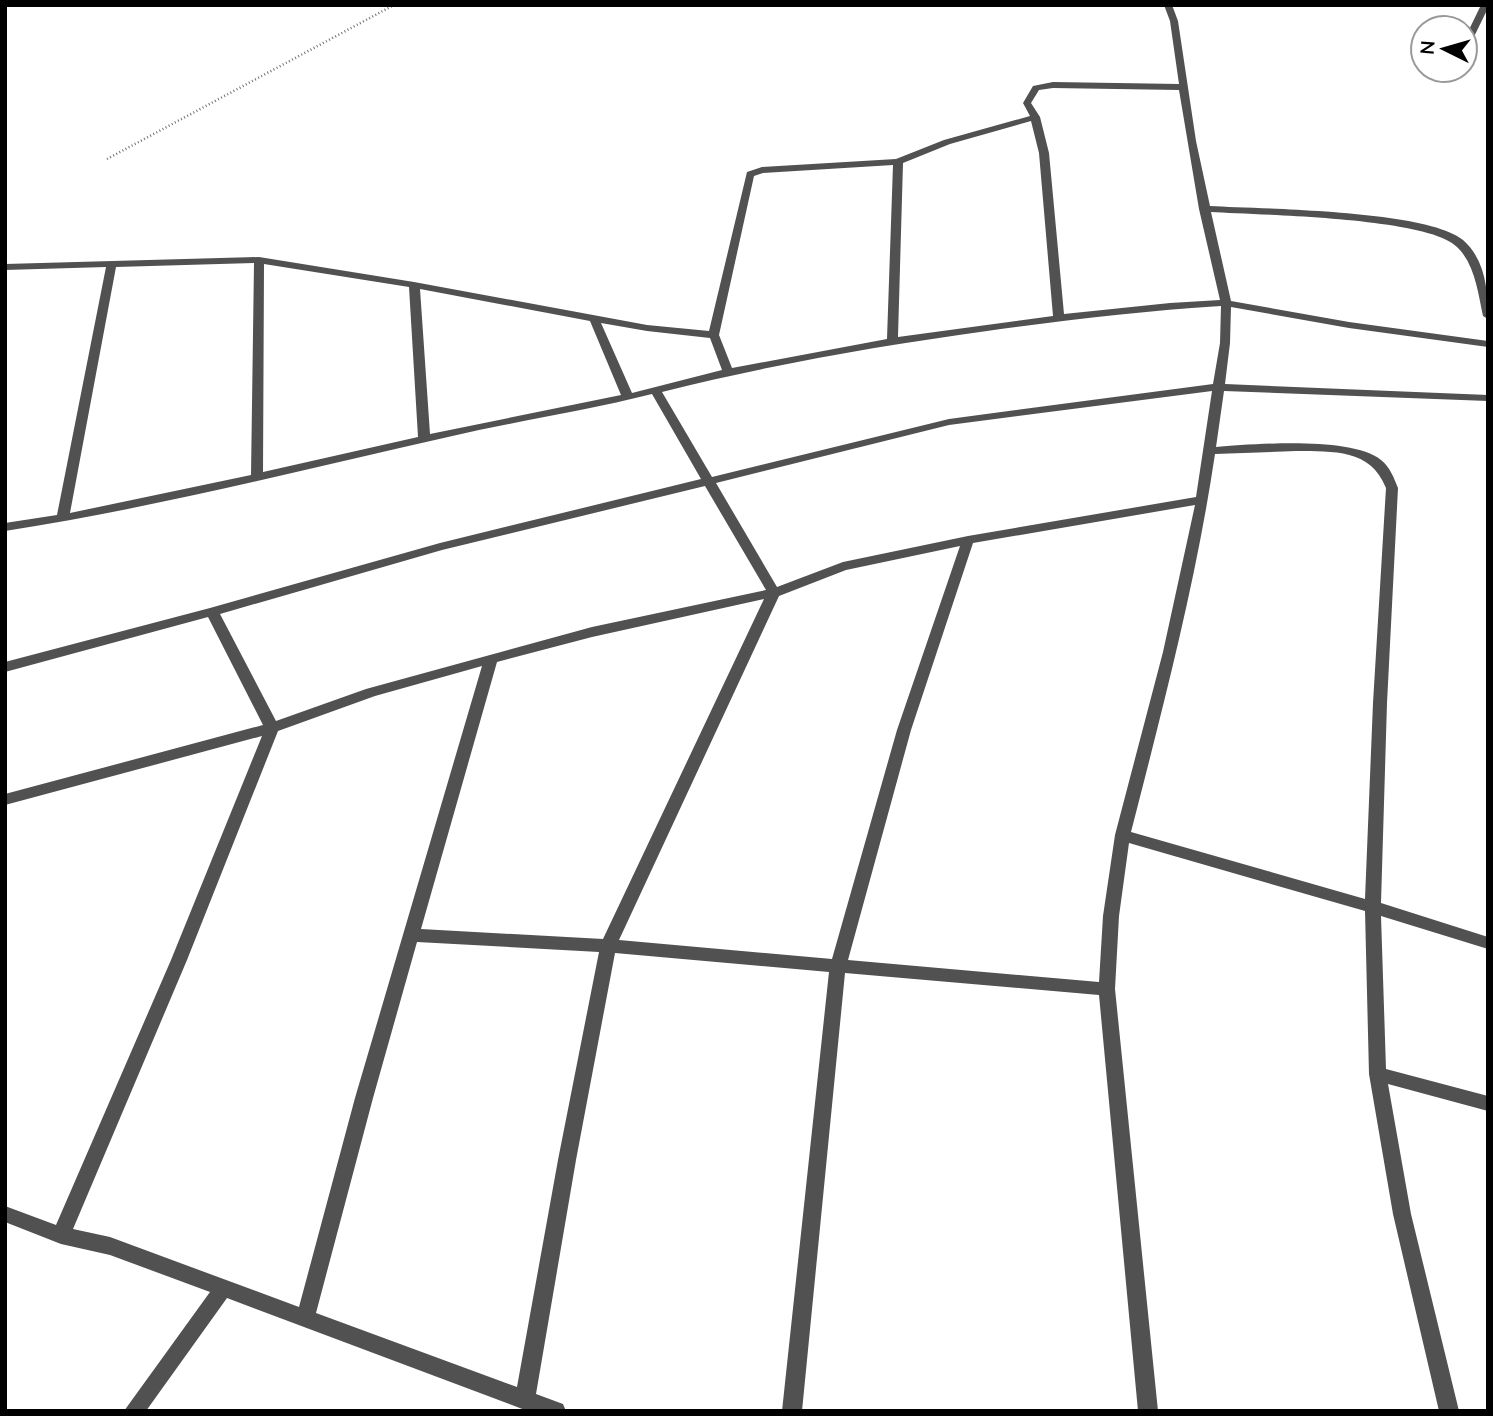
<svg xmlns="http://www.w3.org/2000/svg" width="1493" height="1416" font-family="'Nunito Sans',sans-serif">
<style>
.lines{fill:none;stroke-linecap:round;stroke-linejoin:round}
.path{stroke:#737373;stroke-width:2.5;stroke-dasharray:1 2.5;stroke-linecap:butt}
.minor{fill:#515151;fill-rule:evenodd}
</style>
<rect width="100%" height="100%" fill="#fff"/>
<g class="lines">
<path class="path" d="M107 159 394 5"/>
<path class="minor" d="M1164 5H1172L1178 21 1196 141 1210 206C1261 209 1427 210 1463 240 1486 260 1488 292 1488 319L1483 316C1478 293 1475 264 1457 247 1428 217 1258 215 1211 212L1231 301 1349 322 1488 341V347L1349 328 1231 307 1230 343 1225 384 1488 395V401L1224 391 1216 447C1254 444 1352 436 1381 460 1390 467 1394 478 1398 488L1387 703 1381 903 1488 937V949L1381 916 1386 1069 1488 1096V1111L1388 1084 1411 1214 1459 1411H1439L1393 1214 1369 1074 1365 911 1129 843 1119 916 1115 989 1158 1411H1138L1099 995 845 973 802 1411H782L829 972 615 953 576 1160 536 1394 563 1404 566 1411 525 1410 227 1298 146 1411H124L210 1292 110 1255 61 1244 5 1222V1206L56 1225 171 960 262 736 5 805V794L263 725 208 617 5 672V662L210 608 440 543 701 479 652 394C585 411 516 421 448 437 302 470 154 508 5 531V523L57 515 106 267 5 270V264L259 257 414 282 647 325 709 331 747 172 762 167 896 159 944 140 1030 116 1023 103 1033 86 1053 82 1179 84 1170 21ZM1053 88 1179 90 1199 209 1220 300 1170 303 1064 314 1049 153 1040 117 1031 103 1039 90ZM1031 121 1039 153 1053 316 898 337 903 163 950 144ZM893 165 887 339 732 368 719 335 754 176 763 173ZM254 263 251 475 70 513 116 267ZM264 264 409 287 418 437 263 472ZM420 289 590 321 621 395 430 434ZM1221 306 1220 343 1213 384 949 419 712 477 662 392C769 365 878 346 987 331 1065 320 1142 311 1221 306ZM601 323 647 331 710 338 722 370 632 393ZM1212 391 1196 497 968 536 843 562 777 587 716 483 949 425ZM1296 451C1334 452 1370 448 1386 488L1373 703 1365 899 1131 832C1163 707 1196 582 1215 454ZM705 486 766 590 592 627 366 689 276 721 220 614 442 550ZM1195 505 1163 652 1115 835 1103 916 1099 982 848 960 911 730 973 543ZM960 546 897 730 832 959 619 940 779 596 846 570ZM764 599 603 939 421 929 497 662 592 637ZM482 666 355 1098 299 1307 110 1237 73 1229 187 960 278 731 375 696ZM417 942 599 952 558 1160 517 1387 316 1313 373 1098Z
M1481 5H1488V8L1469 47 1465 50V38Z
M1449 70H1458L1453 74Z"/>
</g>
<rect width="1493" height="1416" fill="none" stroke="#000000" stroke-width="14"/>
<g transform="translate(1444 49) rotate(275)"><circle r="33" fill="#ffffff" stroke="#999999" stroke-width="2"/>
<path d="M0-5L12 26L0 18L-12 26Z" fill="#000000"/>
<text y="-10" font-size="19" font-weight="bold" text-anchor="middle" fill="#000000">N</text>
</g>
</svg>
